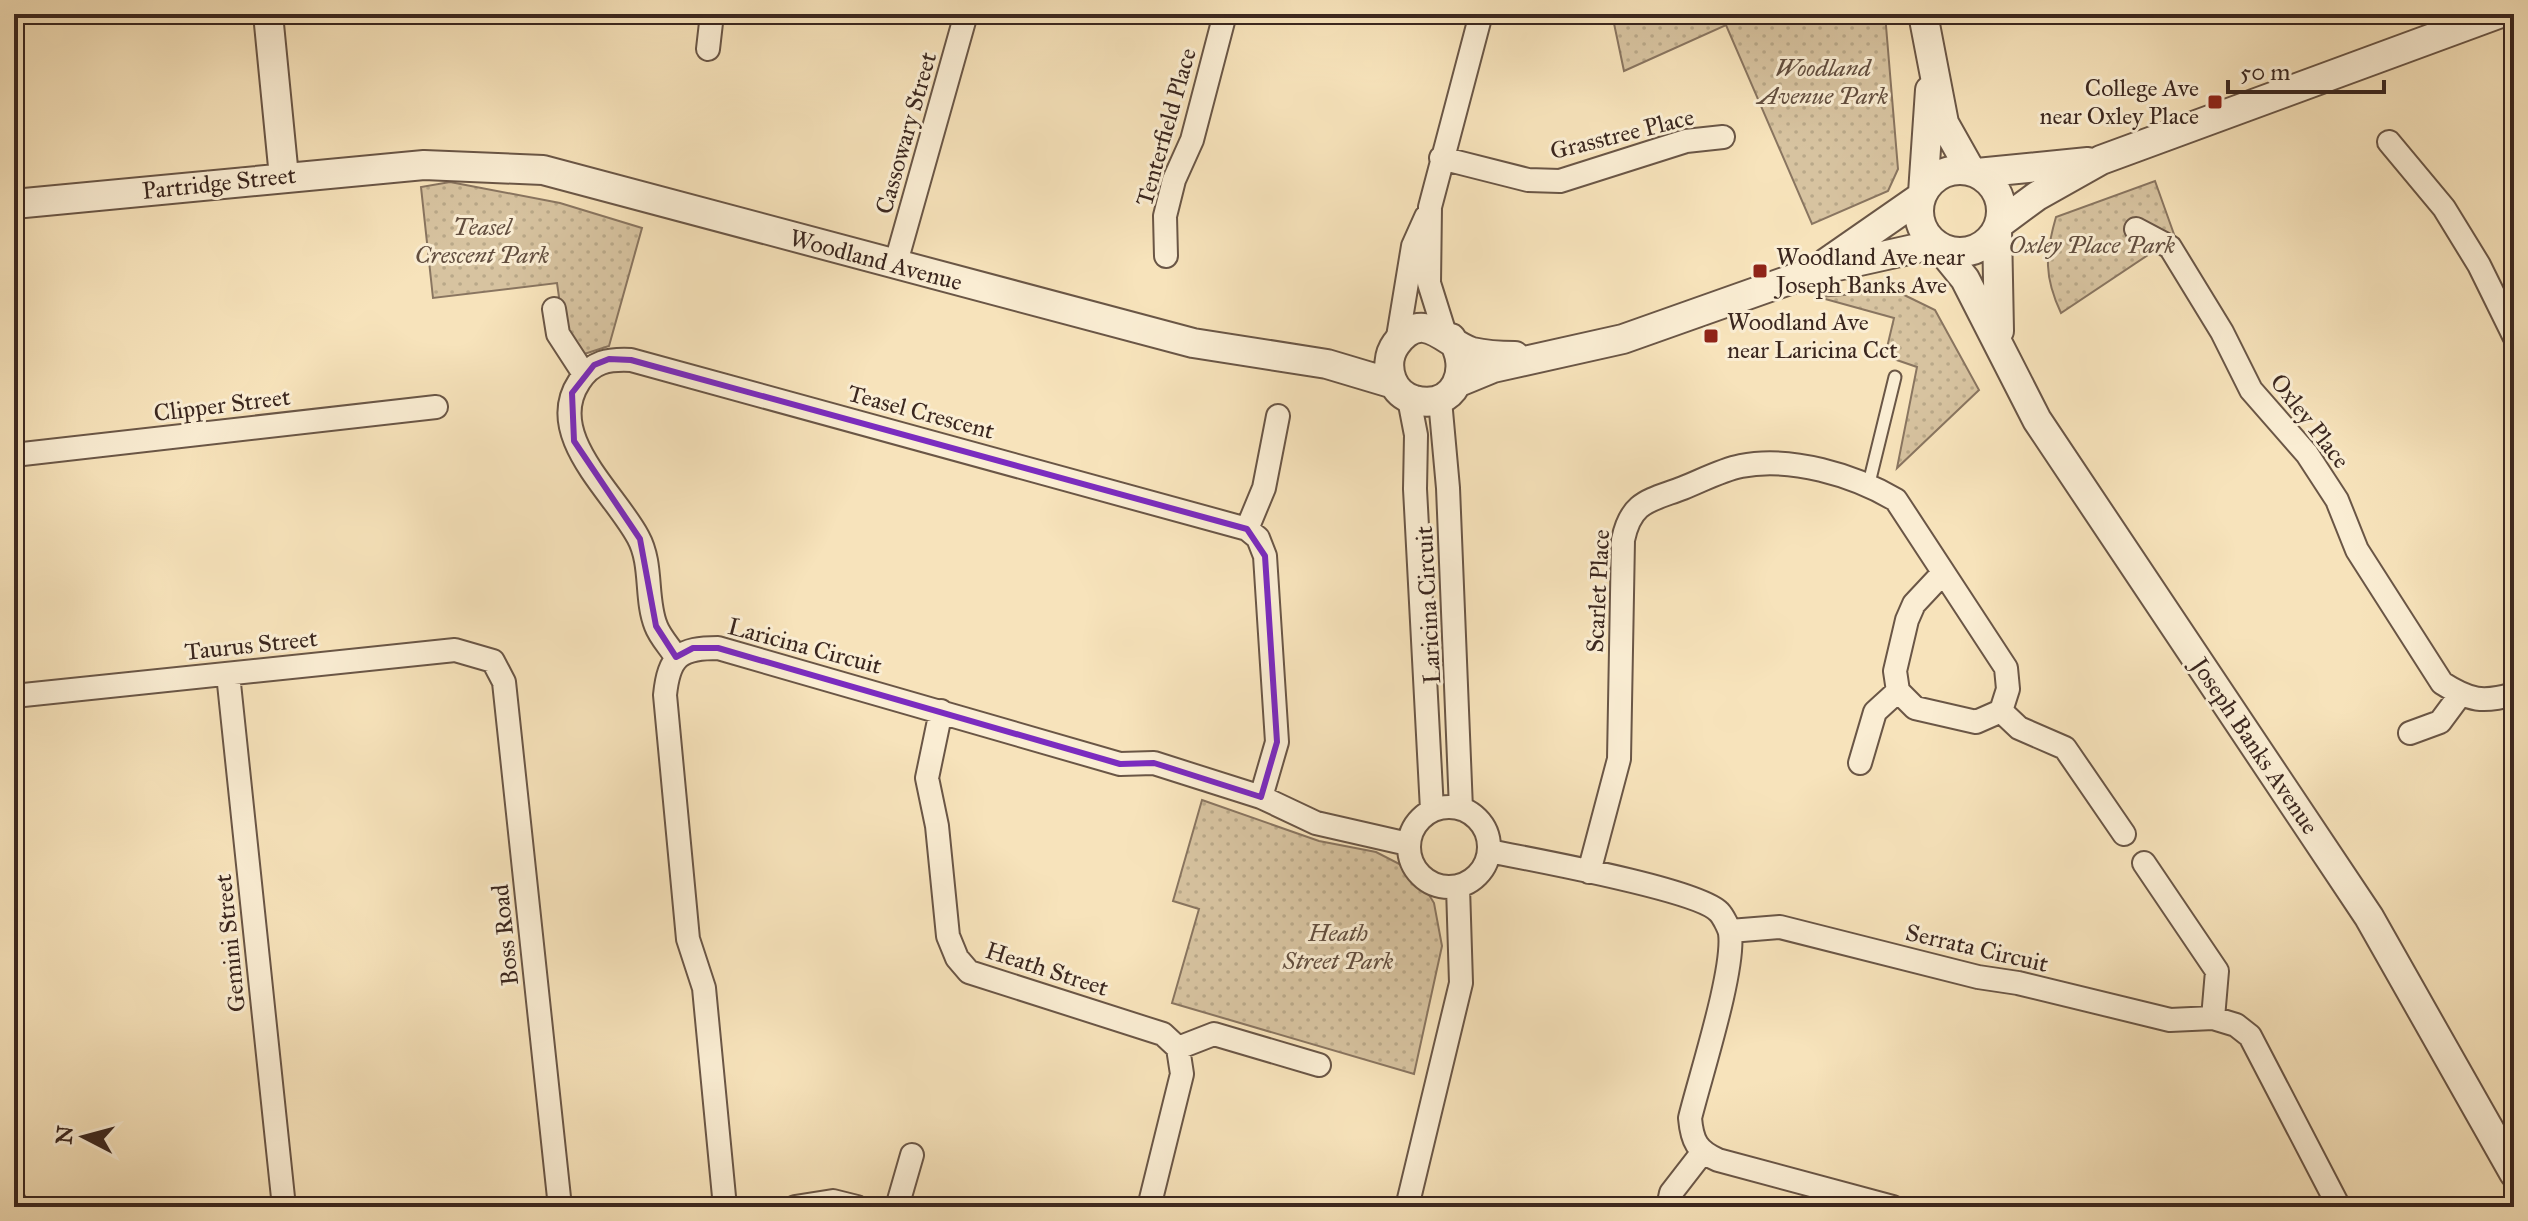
<svg xmlns="http://www.w3.org/2000/svg" width="2528" height="1221" font-family="'IM FELL Great Primer',serif">
<style>
.park{fill:url(#park-dots);stroke:#897560;stroke-width:2}
.lines{fill:none;stroke-linecap:round;stroke-linejoin:round}
.service-casing{stroke:#6a5646;stroke-width:15}
.minor-casing{stroke:#6a5646;stroke-width:26}
.tertiary-casing{stroke:#6a5646;stroke-width:32}
.service{stroke:#faedd3;stroke-width:11}
.minor{stroke:#faedd3;stroke-width:22}
.tertiary{stroke:#faedd3;stroke-width:28}
.marked{fill:none;stroke:#7b2cbf;stroke-width:6;stroke-linejoin:round}
.poi-dot{fill:#8f2418;stroke:#faedd3;stroke-width:3}
.labels{text-anchor:middle;dominant-baseline:central;stroke-width:6;stroke-linejoin:round;paint-order:stroke}
.park-label{font-size:24px;font-style:italic;fill:#624e3f;stroke:#faedd3}
.poi-label{font-size:24px;fill:#3b271f;stroke:#faedd3;text-anchor:start}
.street-label{font-size:24px;fill:#3b271f;stroke:#faedd3}
</style>
<defs>
<pattern id="park-dots" width="8" height="8" patternUnits="userSpaceOnUse" patternTransform="scale(2)"><rect width="8" height="8" fill="#d7c3a0"/><path d="M2 2h.1M6 6h.1" fill="none" stroke="#b9a889" stroke-width="1.8" stroke-linecap="round"/></pattern>
</defs>
<rect width="100%" height="100%" fill="#f7e3bb"/>
<filter id="stains"><feTurbulence type="fractalNoise" baseFrequency=".0025" numOctaves="4"/><feColorMatrix values="0 0 0 0 .2 0 0 0 0 .09 0 0 0 0 .02 0 0 0 .5 -.17"/></filter>
<radialGradient id="worn" r=".72"><stop offset=".6" stop-color="#630" stop-opacity="0"/><stop offset="1" stop-color="#630" stop-opacity=".3"/></radialGradient>
<path class="park" d="M1612 14H1885L1898 169 1888 191 1812 224 1726 25 1624 71Z
M2155 181 2175 237 2061 313C2044 277 2045 255 2056 217Z
M450 182 560 203 642 228 609 346 575 357 564 332 557 283 433 298 421 187Z
M1896 291 1935 310 1979 390 1897 468 1917 367 1885 356 1894 318 1818 297Z
M1202 800 1319 841 1376 852 1415 872 1434 903 1442 946 1414 1074 1172 1003 1199 909 1173 901Z"/>
<g class="lines">
<g class="service-casing">
<path id="service" d="M1869 483 1895 377"/>
</g>
<g class="minor-casing">
<path id="minor" d="M708 49 712 14
M2389 142 2444 208 2479 265 2514 336
M1441 158 1528 180 1560 181 1686 141 1723 137
M2136 229 2170 247 2222 332 2251 390 2307 454 2337 500 2357 550 2442 683C2470 701 2483 703 2514 694
M1166 256 1165 216 1174 180 1192 140 1225 14
M895 266 966 14
M554 309 558 334 584 374
M1445 334 1429 283 1430 207 1481 14
M1397 343 1413 246 1426 217
M1409 399 1416 435 1415 489 1432 810
M1440 400 1448 488 1461 809
M14 455 436 407
M1247 529 1264 488 1278 416
M676 657C670 647 660 637 656 626 645 599 653 564 638 537 614 492 544 435 579 382 592 361 609 359 631 360L1247 529 1258 538 1265 556 1277 742 1261 797
M228 674 284 1207
M14 696 455 650 493 661 504 682 560 1207
M941 711 927 778 937 826 948 936 957 958 969 972 1163 1034 1178 1048 1182 1074 1149 1207
M2001 711 2019 728 2065 748 2124 834
M2410 733 2440 722 2460 695
M1860 763 1875 712 1898 691
M1409 847a40 40 0 1 1 80 0a40 40 0 1 1-80 0Z
M1489 851C1528 859 1697 889 1719 912 1723 916 1729 928 1730 933 1735 970 1700 1077 1690 1118 1692 1141 1697 1151 1718 1160L1893 1207
M2144 863 2217 971 2213 1018
M1589 872 1619 759 1623 540C1631 501 1649 501 1683 488 1701 481 1721 470 1741 466 1790 456 1854 475 1896 500L2006 668 2008 689 2001 711 1976 722 1915 708 1898 691 1895 671 1907 620 1914 604 1943 573
M1730 931 1780 927 1978 977 2018 983 2170 1020 2213 1018 2236 1025 2250 1036 2339 1207
M1178 1048 1214 1034 1319 1065
M14 1201 15 1207
M725 1207 704 988 688 939 665 695C669 656 680 648 718 648L1120 764 1154 763 1261 797 1316 823 1408 844
M795 1207 833 1201 857 1207
M897 1207 912 1155
M1407 1207 1461 983 1458 887
M1668 1207 1671 1193 1702 1153"/>
</g>
<g class="tertiary-casing">
<path id="tertiary" d="M268 14 284 177
M1923 14 1944 123 1971 171
M1919 211a41 41 0 1 1 82 0a41 41 0 1 1-82 0Z
M1977 173 2088 162
M1923 193 1930 90
M14 204 424 165 543 170 1193 343 1327 364 1394 384
M1999 224 2037 196 2101 160 2498 14
M1997 229 1999 331
M1939 247 1965 279 2037 420 2369 917 2514 1173
M1826 263 1921 197
M1451 338C1473 368 1455 411 1414 400 1404 397 1396 390 1392 380 1388 369 1388 355 1396 344 1424 307 1445 344 1472 352 1485 355 1501 356 1515 356
M1459 382 1493 368 1623 339 1815 271 1936 244"/>
</g>
<use href="#service" class="service"/>
<use href="#minor" class="minor"/>
<use href="#tertiary" class="tertiary"/>
</g>
<path class="marked" d="M609 359 631 360 1247 529 1265 556 1277 742 1261 797 1154 763 1120 764 718 648H693L676 657 656 626 640 539 574 441 572 393 594 365Z"/>
<g class="poi-dot">
<rect x="2207" y="94" width="16" height="16" rx="4"/>
<rect x="1752" y="263" width="16" height="16" rx="4"/>
<rect x="1703" y="328" width="16" height="16" rx="4"/>
</g>
<g class="labels">
<g class="park-label">
<text x="1823" y="68">Woodland<tspan x="1823" dy="28">Avenue Park</tspan></text>
<text x="482" y="227">Teasel<tspan x="482" dy="28">Crescent Park</tspan></text>
<text x="2092" y="245">Oxley Place Park</text>
<text x="1338" y="933">Heath<tspan x="1338" dy="28">Street Park</tspan></text>
</g>
<g class="poi-label">
<text x="2199" y="88" text-anchor="end">College Ave<tspan x="2199" dy="28">near Oxley Place</tspan></text>
<text x="1776" y="257">Woodland Ave near<tspan x="1776" dy="28">Joseph Banks Ave</tspan></text>
<text x="1727" y="322">Woodland Ave<tspan x="1727" dy="28">near Laricina Cct</tspan></text>
</g>
<g class="street-label">
<text transform="translate(1166 127) rotate(-74)">Tenterfield Place</text>
<text transform="translate(906 133) rotate(-74)">Cassowary Street</text>
<text transform="translate(1622 134) rotate(-14)">Grasstree Place</text>
<text transform="translate(219 183) rotate(-6)">Partridge Street</text>
<text transform="translate(876 260) rotate(15)">Woodland Avenue</text>
<text transform="translate(222 405) rotate(-7)">Clipper Street</text>
<text transform="translate(921 412) rotate(15)">Teasel Crescent</text>
<text transform="translate(2310 421) rotate(52)">Oxley Place</text>
<text transform="translate(1598 591) rotate(-87)">Scarlet Place</text>
<text transform="translate(1428 605) rotate(-93)">Laricina Circuit</text>
<text transform="translate(251 645) rotate(-6)">Taurus Street</text>
<text transform="translate(805 646) rotate(15)">Laricina Circuit</text>
<text transform="translate(2255 746) rotate(56)">Joseph Banks Avenue</text>
<text transform="translate(505 935) rotate(-96)">Boss Road</text>
<text transform="translate(230 943) rotate(-96)">Gemini Street</text>
<text transform="translate(1977 948) rotate(13)">Serrata Circuit</text>
<text transform="translate(1047 969) rotate(18)">Heath Street</text>
</g>
</g>
<rect width="2528" height="1221" fill="none" stroke="#f7e3bb" stroke-width="48"/>
<rect x="16" y="16" width="2496" height="1189" fill="none" stroke="#3b271f" stroke-width="4"/>
<rect x="24" y="24" width="2480" height="1173" fill="none" stroke="#3b271f" stroke-width="2"/>
<g transform="translate(84 1137) rotate(276)" stroke="#faedd3" stroke-width="6" paint-order="stroke">
<path d="M0-6L14 30L0 20L-14 30Z" fill="#3b271f"/>
<text y="-12" font-size="22" font-weight="bold" text-anchor="middle" fill="#3b271f">N</text>
</g>
<path d="M2228 80v12h156v-12" fill="none" stroke="#3b271f" stroke-width="4"/>
<text x="2240" y="80" font-size="24" fill="#3b271f" stroke="#faedd3" stroke-width="6" paint-order="stroke">50 m</text>
<rect width="100%" height="100%" filter="url(#stains)"/>
<rect width="100%" height="100%" fill="url(#worn)"/>
</svg>
